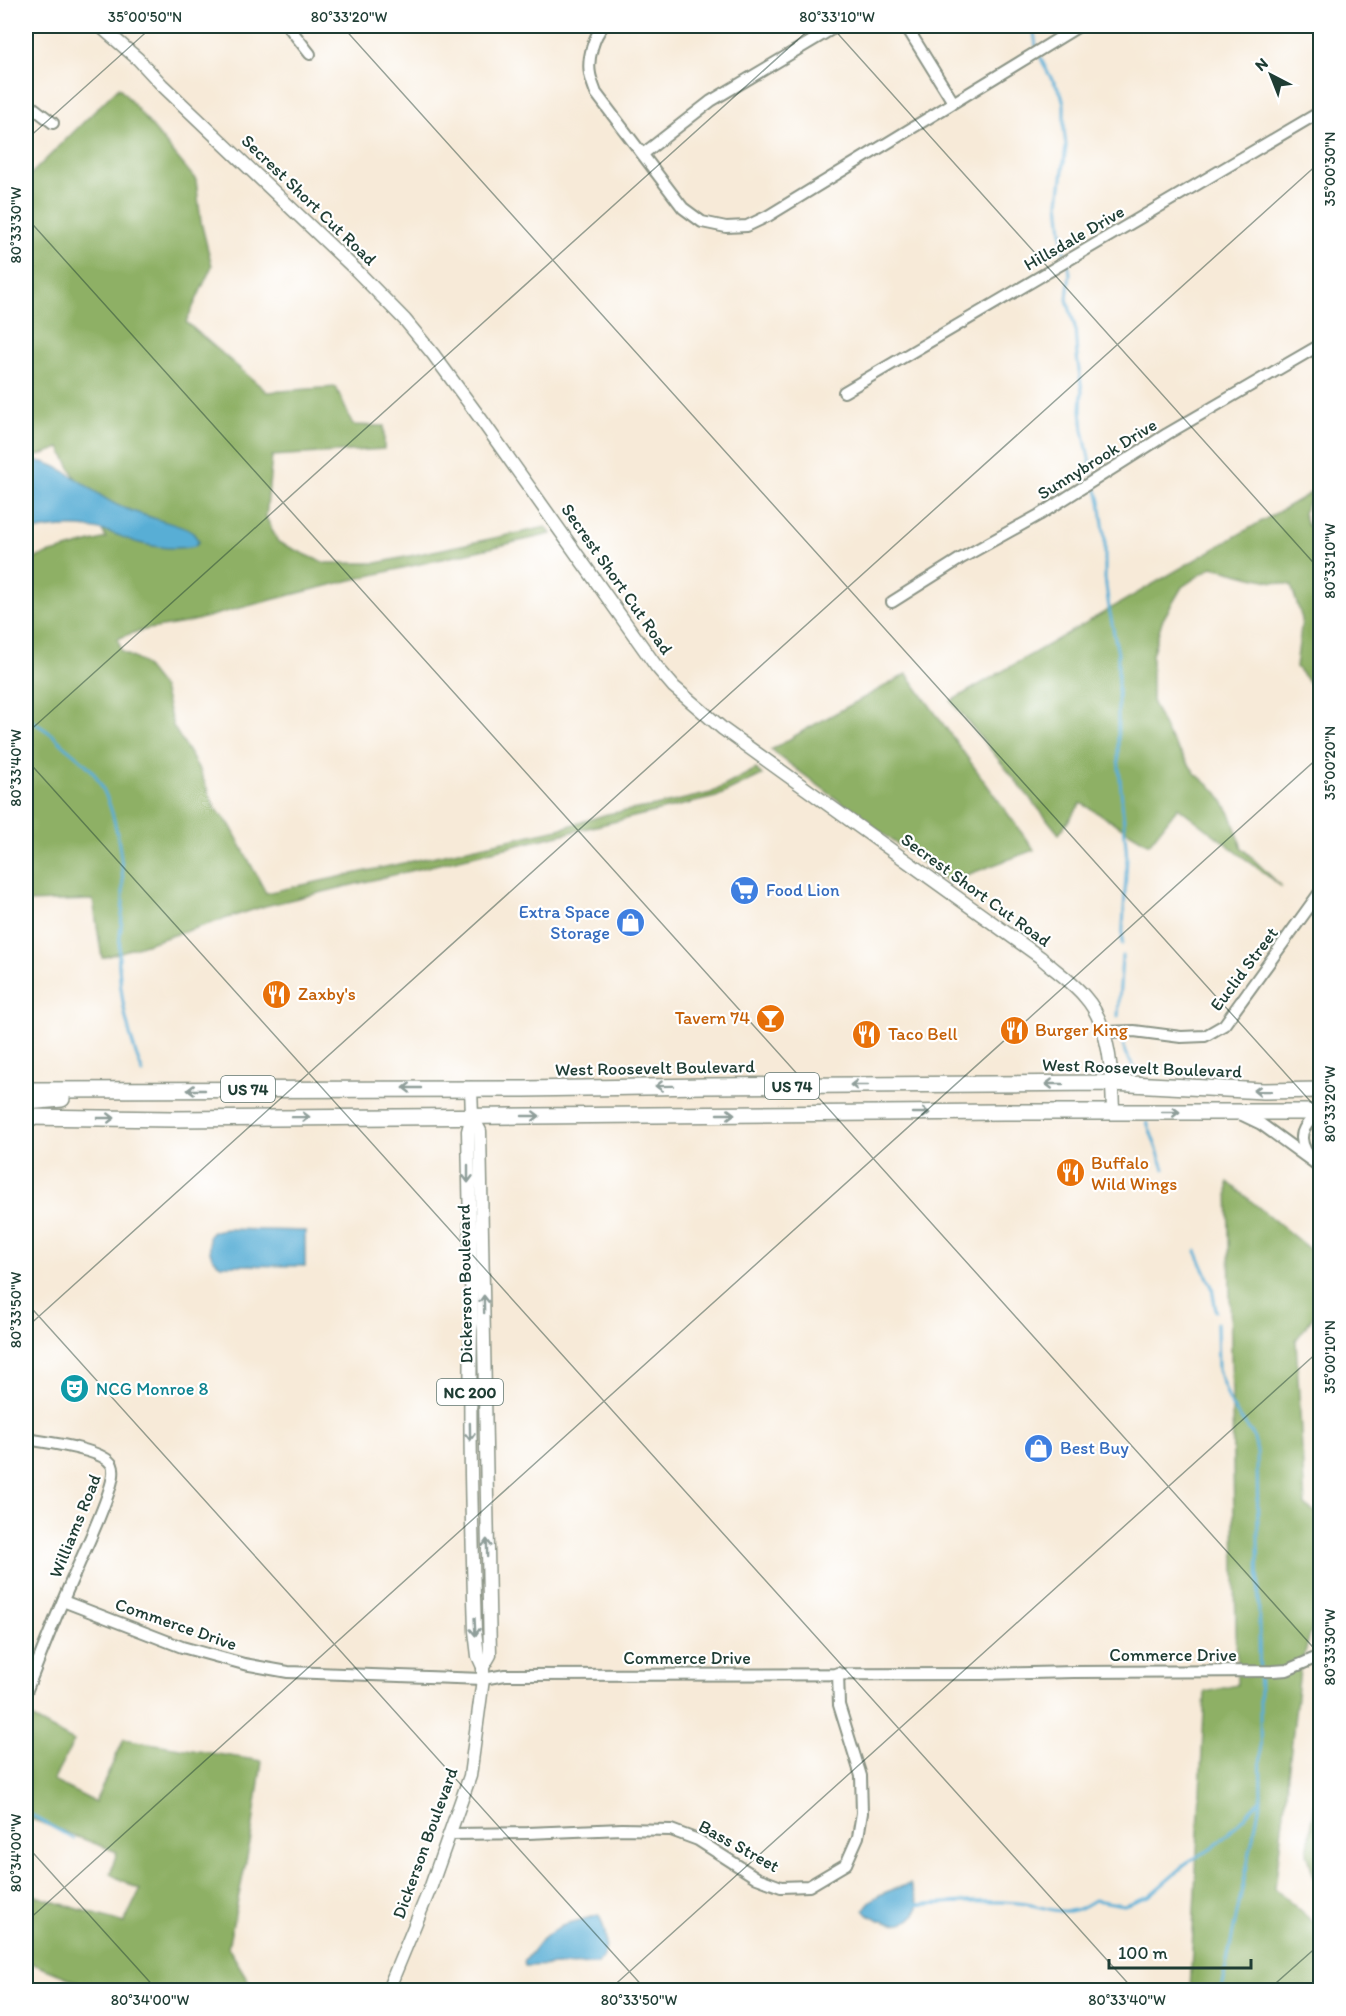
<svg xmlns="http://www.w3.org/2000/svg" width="1346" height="2016" font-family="Itim,sans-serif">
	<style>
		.forest { fill: #8eb065; stroke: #56764c; stroke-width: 1.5 }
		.water { fill: #59aed5; stroke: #3c7684; stroke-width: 1.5 }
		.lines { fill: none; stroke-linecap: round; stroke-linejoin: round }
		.stream { stroke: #59aed5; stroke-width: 3 }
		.minor-casing { stroke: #8b9486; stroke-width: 14 }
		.major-casing { stroke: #8b9486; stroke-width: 15 }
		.highway-casing { stroke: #8b9486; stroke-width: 18 }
		.minor { stroke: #fff; stroke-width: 10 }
		.major { stroke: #fff; stroke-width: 12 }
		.highway { stroke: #fff; stroke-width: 15 }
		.oneway { stroke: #8f9e9a }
		.ticks { fill: none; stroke: #1f3d34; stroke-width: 1.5; stroke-opacity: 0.45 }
		.labels { text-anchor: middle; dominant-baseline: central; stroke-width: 4.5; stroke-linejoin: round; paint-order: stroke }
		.shield { fill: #fff; stroke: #627771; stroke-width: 1.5 }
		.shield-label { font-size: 16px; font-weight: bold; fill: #1f3d34 }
		.street-label { font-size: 18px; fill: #1f3d34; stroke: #fff }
		.shop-label { font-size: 18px; fill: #366cbe; stroke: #fff; text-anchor: start }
		.food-label { font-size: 18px; fill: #c56008; stroke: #fff; text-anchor: start }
		.culture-label { font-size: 18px; fill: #0d838f; stroke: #fff; text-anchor: start }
		.neatline { fill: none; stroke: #1f3d34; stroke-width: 2 }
		.ticks-label { font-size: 15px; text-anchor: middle; fill: #1f3d34 }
	</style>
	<rect width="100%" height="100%" fill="#fff"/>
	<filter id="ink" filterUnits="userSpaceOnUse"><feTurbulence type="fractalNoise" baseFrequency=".0167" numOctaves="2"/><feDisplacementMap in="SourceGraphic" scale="12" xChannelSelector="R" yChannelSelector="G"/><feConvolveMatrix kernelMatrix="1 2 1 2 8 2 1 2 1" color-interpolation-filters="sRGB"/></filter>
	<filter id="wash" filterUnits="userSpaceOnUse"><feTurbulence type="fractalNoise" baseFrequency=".008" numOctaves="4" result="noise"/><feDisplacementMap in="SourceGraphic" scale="24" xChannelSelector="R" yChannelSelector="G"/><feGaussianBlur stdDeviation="1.35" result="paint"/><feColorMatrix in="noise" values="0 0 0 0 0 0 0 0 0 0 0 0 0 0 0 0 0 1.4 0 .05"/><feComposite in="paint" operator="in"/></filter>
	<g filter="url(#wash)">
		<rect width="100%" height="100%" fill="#f7ead8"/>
		<!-- forest -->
		<g class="forest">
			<path d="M119 87 196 180 201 222 212 266 186 322 267 392 336 387 353 425 384 426V449L272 456 266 517 278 542 324 563H377L546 527 551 534C433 561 314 587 197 620 171 628 142 626 118 639L121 651 143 663 163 688 173 726 200 771 215 808 230 825 266 893 559 829 607 814 655 806 711 793 756 769 762 775 716 797 265 906 102 958 93 900 26 902V564L40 556 106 538 60 448 26 460V179Z"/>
			<path d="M1314 491 1303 513 1307 525 1320 531V696L1296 667 1302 619 1291 585C1264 581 1239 573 1212 567L1182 587 1162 621 1152 655V701L1168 735 1195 773 1218 793 1231 815 1242 848 1282 887 1178 807 1149 844 1081 803 1059 834 951 701Z"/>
			<path d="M907 674 1034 850 948 882 771 750 803 731Z"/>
			<path d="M1228 1182 1320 1258V1308L1296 1340 1305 1505 1320 1516V1600L1300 1670 1275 1889 1320 1928V1990H1190L1205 1692 1237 1685Z"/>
			<path d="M26 1715 74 1741 53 1781 95 1802 124 1739 262 1761 251 1838 228 1947 254 1990H98L26 1961V1893L124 1923 140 1890 110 1874 117 1852 26 1817Z"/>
			<path d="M1320 1774V1888L1316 1884 1307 1853Z"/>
		</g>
		<!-- water -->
		<g class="water">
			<path d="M37 461C63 464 90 491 115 504 138 515 163 520 187 529L193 533 199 541 195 546C176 550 158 548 139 543 127 540 116 533 104 531 77 524 52 526 26 533V462Z"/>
			<path d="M227 1229 305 1231V1266L221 1265C209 1259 209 1248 209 1236L214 1231Z"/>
			<path d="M910 1884 919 1905C917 1909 916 1914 912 1918 899 1930 874 1920 864 1910 871 1894 895 1889 910 1884Z"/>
			<path d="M599 1915C606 1931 611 1950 598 1964L525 1966 524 1962 542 1939 562 1925Z"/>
		</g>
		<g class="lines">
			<!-- stream -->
			<g class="stream">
				<path d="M1033 26 1036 46"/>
				<path d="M1040 56 1048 73 1061 93 1064 104V130L1066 146 1059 202 1064 252"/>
				<path d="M1068 264 1070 273 1067 299 1075 327 1077 356 1082 391 1081 410 1083 430 1092 473"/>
				<path d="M1095 484 1100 501 1105 539V578L1109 608 1118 654V756L1127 858 1122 944"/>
				<path d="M26 715C32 723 43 727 51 734 57 738 62 745 68 749 78 758 90 765 97 778 117 810 124 864 123 902 122 924 118 944 119 966 121 1002 129 1039 143 1073"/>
				<path d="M1118 1016 1122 956"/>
				<path d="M1123 1040 1125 1053 1136 1070"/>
				<path d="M1147 1122 1164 1169"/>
				<path d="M1196 1251 1212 1287 1216 1311"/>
				<path d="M1217 1323 1218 1370 1231 1405 1253 1435 1257 1452 1261 1799 1221 1990"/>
				<path d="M26 1812 74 1839"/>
				<path d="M916 1905C951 1902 984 1900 1019 1903 1035 1904 1054 1913 1069 1911 1079 1910 1087 1905 1095 1900L1124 1905 1149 1896 1191 1860 1213 1848 1231 1831 1260 1800"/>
			</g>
		</g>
	</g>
	<g filter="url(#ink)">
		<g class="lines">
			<defs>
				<g id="minor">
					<path d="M288 26 310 54"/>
					<path d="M603 26C594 36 587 59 590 74 591 80 594 87 596 93L683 208 702 222 726 227 747 226 768 216 1079 26"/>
					<path d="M906 26 953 102"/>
					<path d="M108 32 114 26"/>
					<path d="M26 102 53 123"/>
					<path d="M643 154 711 101 837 26"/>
					<path d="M844 392 1320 112"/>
					<path d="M892 602 960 559 1039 515 1167 434 1320 345"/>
					<path d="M1104 1032 1134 1031 1181 1037 1205 1036 1224 1025 1320 892"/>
					<path d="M1238 1113 1261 1124 1320 1167"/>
					<path d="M1309 1156C1296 1137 1302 1127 1318 1113"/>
					<path d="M26 1439C44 1442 104 1449 112 1465 115 1472 112 1481 110 1488 101 1517 87 1545 75 1573 57 1612 42 1652 26 1692"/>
					<path d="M63 1601 182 1647 244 1664 288 1672 483 1679 505 1675 982 1674 1074 1672 1273 1671 1287 1670 1320 1656"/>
					<path d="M450 1834 528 1833 622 1829 671 1830 698 1840 757 1878 781 1887 809 1886 846 1864 858 1837 862 1813 861 1776 839 1705 838 1673"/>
				</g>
				<g id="major">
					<path d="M100 26 138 59 162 85 356 270 405 320 433 354 483 422 656 666 674 687 723 729 1040 957C1054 970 1073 982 1085 997 1111 1026 1112 1075 1113 1112"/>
					<path d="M472 1116 480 1131 490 1655 483 1667"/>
					<path d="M388 1990 431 1886 470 1776 483 1679V1667L478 1656 475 1631C472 1531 469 1430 471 1330L472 1323 468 1131 472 1116 471 1088"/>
				</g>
				<g id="highway">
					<path d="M26 1090 525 1089 705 1086 1112 1083 1264 1091 1320 1090"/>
					<path d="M26 1102 62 1099"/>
					<path d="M26 1117 172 1119 1003 1112H1320"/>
				</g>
			</defs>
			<!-- minor casing -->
			<use href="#minor" class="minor-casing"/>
			<!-- major casing -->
			<use href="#major" class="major-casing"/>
			<!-- highway casing -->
			<use href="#highway" class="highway-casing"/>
			<!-- minor -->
			<use href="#minor" class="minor"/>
			<!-- major -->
			<use href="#major" class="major"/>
			<!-- highway -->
			<use href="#highway" class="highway"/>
		</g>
		<!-- one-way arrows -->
		<defs><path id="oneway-shaft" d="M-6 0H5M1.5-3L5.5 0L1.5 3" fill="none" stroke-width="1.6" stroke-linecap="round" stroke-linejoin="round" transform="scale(1.5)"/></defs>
		<g class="oneway">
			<use href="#oneway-shaft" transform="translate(1054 1084) rotate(180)"/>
			<use href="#oneway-shaft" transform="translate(859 1085) rotate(180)"/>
			<use href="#oneway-shaft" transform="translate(664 1086) rotate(179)"/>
			<use href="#oneway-shaft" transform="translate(412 1088) rotate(180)"/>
			<use href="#oneway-shaft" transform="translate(196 1090) rotate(180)"/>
			<use href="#oneway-shaft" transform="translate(1262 1091) rotate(-179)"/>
			<use href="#oneway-shaft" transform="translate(1171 1112)"/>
			<use href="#oneway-shaft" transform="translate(921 1113)"/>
			<use href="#oneway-shaft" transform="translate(726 1114)"/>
			<use href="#oneway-shaft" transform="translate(531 1116)"/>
			<use href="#oneway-shaft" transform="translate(301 1117) rotate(-1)"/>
			<use href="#oneway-shaft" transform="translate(106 1118)"/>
			<use href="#oneway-shaft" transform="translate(468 1174) rotate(90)"/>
			<use href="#oneway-shaft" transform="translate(484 1304) rotate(-91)"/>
			<use href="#oneway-shaft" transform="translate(470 1432) rotate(89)"/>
			<use href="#oneway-shaft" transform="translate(487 1548) rotate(-91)"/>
			<use href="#oneway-shaft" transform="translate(475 1627) rotate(87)"/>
		</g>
	</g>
	<!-- ticks -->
	<path class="ticks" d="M342 26 1320 1112M831 26 1320 570M1319 26 1320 27M26 140 153 26M26 217 1320 1655M26 734 813 26M26 759 1134 1990M26 1302 646 1990M26 1328 1320 162M26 1845 157 1990M26 1922 1320 756M609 1990 1320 1350M1268 1990 1320 1944"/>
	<!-- icons -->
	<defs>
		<symbol id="supermarket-disc" viewBox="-11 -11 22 22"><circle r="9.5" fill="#3f7fe0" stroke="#fff"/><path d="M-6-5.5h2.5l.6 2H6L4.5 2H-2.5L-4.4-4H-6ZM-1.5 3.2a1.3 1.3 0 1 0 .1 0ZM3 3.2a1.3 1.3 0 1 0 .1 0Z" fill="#fff"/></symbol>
		<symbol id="shop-disc" viewBox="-11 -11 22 22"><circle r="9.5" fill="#3f7fe0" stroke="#fff"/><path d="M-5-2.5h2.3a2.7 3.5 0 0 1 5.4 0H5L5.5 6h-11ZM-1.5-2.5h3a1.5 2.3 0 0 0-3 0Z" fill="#fff"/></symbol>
		<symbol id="restaurant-disc" viewBox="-11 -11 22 22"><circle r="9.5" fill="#e8710a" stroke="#fff"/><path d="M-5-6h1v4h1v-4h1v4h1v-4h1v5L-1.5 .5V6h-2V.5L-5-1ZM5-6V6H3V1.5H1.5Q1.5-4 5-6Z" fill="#fff"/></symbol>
		<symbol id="bar-disc" viewBox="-11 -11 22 22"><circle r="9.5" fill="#e8710a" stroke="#fff"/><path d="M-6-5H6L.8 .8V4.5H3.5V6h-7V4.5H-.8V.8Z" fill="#fff"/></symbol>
		<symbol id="theatre-disc" viewBox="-11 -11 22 22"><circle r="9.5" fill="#0f9aa8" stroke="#fff"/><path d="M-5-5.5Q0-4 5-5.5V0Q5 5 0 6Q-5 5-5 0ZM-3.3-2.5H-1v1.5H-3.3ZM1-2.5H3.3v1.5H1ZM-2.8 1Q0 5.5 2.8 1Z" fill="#fff"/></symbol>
	</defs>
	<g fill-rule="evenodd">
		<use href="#supermarket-disc" x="728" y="874" width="33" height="33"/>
		<use href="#shop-disc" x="614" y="906" width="33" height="33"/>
		<use href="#restaurant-disc" x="260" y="978" width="33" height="33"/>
		<use href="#bar-disc" x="754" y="1002" width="33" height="33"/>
		<use href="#restaurant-disc" x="998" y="1014" width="33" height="33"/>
		<use href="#restaurant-disc" x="850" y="1018" width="33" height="33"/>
		<use href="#restaurant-disc" x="1054" y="1156" width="33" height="33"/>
		<use href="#theatre-disc" x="58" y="1372" width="33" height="33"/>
		<use href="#shop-disc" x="1022" y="1432" width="33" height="33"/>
	</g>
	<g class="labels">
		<!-- shield labels -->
		<g class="shield">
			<rect x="765" y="1073" width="54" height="26" rx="4.5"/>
			<rect x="221" y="1076" width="54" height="26" rx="4.5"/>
			<rect x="437" y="1379" width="66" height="26" rx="4.5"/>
		</g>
		<g class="shield-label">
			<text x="792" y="1086">US 74</text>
			<text x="248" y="1089">US 74</text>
			<text x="470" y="1392">NC 200</text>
		</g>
		<!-- street labels -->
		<g class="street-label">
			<text transform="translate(309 200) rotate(44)">Secrest Short Cut Road</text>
			<text transform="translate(1074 238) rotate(-30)">Hillsdale Drive</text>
			<text transform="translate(1097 459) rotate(-32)">Sunnybrook Drive</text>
			<text transform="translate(617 579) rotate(55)">Secrest Short Cut Road</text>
			<text transform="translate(976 890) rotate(36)">Secrest Short Cut Road</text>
			<text transform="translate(1244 969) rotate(-53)">Euclid Street</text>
			<text transform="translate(655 1068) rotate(-1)">West Roosevelt Boulevard</text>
			<text transform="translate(1142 1068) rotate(2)">West Roosevelt Boulevard</text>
			<text transform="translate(465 1284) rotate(-91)">Dickerson Boulevard</text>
			<text transform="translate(75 1526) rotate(-68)">Williams Road</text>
			<text transform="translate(176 1624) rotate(19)">Commerce Drive</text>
			<text x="1173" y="1655">Commerce Drive</text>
			<text x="687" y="1658">Commerce Drive</text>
			<text transform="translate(425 1843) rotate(-70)">Dickerson Boulevard</text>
			<text transform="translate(739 1846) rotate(29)">Bass Street</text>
		</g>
		<!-- shop labels -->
		<g class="shop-label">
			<text x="766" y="890">Food Lion</text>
			<text x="610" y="912" text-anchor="end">Extra Space<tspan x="610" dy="21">Storage</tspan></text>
			<text x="1060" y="1448">Best Buy</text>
		</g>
		<!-- food labels -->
		<g class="food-label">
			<text x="298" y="994">Zaxby's</text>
			<text x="750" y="1018" text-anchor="end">Tavern 74</text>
			<text x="1035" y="1030">Burger King</text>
			<text x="888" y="1034">Taco Bell</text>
			<text x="1091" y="1163">Buffalo<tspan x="1091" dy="21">Wild Wings</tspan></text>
		</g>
		<!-- culture labels -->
		<g class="culture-label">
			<text x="96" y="1389">NCG Monroe 8</text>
		</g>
	</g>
	<!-- margin -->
	<rect width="1346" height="2016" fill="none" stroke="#fff" stroke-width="66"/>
	<!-- north arrow -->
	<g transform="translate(1271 75) rotate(318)" stroke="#ffffff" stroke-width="4.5" paint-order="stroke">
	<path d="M0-4.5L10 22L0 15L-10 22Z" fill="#1f3d34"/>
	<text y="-9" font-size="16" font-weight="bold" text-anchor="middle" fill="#1f3d34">N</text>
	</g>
	<!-- scale -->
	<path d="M1109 1959v9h142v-9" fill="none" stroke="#1f3d34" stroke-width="3"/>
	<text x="1118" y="1959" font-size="18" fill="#1f3d34" stroke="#ffffff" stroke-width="4.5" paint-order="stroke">100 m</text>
	<rect x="33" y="33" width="1280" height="1950" class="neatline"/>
	<g class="ticks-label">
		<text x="145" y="22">35°00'50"N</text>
		<text x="349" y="22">80°33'20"W</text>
		<text x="837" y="22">80°33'10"W</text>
		<text transform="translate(1330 169) rotate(-90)" y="5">35°00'30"N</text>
		<text transform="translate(16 225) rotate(-90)" y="5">80°33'30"W</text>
		<text transform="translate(1330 561) rotate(-90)" y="5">80°33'10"W</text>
		<text transform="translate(1330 763) rotate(-90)" y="5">35°00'20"N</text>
		<text transform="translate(16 768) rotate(-90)" y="5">80°33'40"W</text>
		<text transform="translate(1330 1104) rotate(-90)" y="5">80°33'20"W</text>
		<text transform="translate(16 1310) rotate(-90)" y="5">80°33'50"W</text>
		<text transform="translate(1330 1357) rotate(-90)" y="5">35°00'10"N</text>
		<text transform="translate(1330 1647) rotate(-90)" y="5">80°33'30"W</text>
		<text transform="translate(16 1853) rotate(-90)" y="5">80°34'00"W</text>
		<text x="150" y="2005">80°34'00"W</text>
		<text x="639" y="2005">80°33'50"W</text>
		<text x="1127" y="2005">80°33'40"W</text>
	</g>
</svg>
